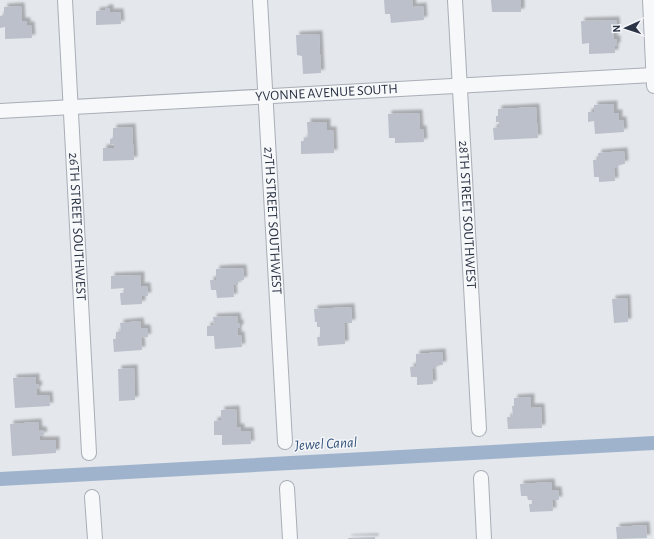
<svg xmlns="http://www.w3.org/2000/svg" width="654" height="539" font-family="'Alegreya Sans',sans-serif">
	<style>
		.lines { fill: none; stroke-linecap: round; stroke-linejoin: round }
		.canal { stroke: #9fb4cc; stroke-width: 14 }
		.building { fill: #bbc0ca; filter: url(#shadow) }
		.minor-casing { stroke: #a9aeb7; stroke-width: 16 }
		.minor { stroke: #f7f8fa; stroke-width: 14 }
		.labels { text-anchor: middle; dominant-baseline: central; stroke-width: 3; stroke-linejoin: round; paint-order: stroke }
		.street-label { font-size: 14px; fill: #2b3445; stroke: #f4f6f9 }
		.water-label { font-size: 15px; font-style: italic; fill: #34527a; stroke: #f4f6f9 }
	</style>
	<defs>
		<filter id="shadow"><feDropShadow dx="3.5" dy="-3.5" stdDeviation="1" flood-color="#0004"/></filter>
	</defs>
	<rect width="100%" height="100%" fill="#e4e7ec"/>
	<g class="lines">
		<!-- canal -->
		<path class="canal" d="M0 479 654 443"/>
	</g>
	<!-- building -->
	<g class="building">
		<path d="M384 0H412L413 7 423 6 424 20 391 23 390 14H385Z"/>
		<path d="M491 0H521V12H492Z"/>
		<path d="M21 6 22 21H27V25H31L32 38 5 39V27L0 28V16L4 15V7Z"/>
		<path d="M105 8H110V12H120L121 24 96 25V11L105 10Z"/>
		<path d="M616 20 617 32H614V39H617V46H615V53L589 54V43L582 44 581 21Z"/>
		<path d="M319 34 321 73 303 74 302 56 297 55 296 35Z"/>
		<path d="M614 104V113H619V120H623L624 132 595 134 594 121 588 122V112H594V105Z"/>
		<path d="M536 107 538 138 494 140 493 128 499 127V122H496V116H498V109Z"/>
		<path d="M419 113 420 129H423L424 142 395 143V138H389L388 114Z"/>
		<path d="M307 122H327V130H333L334 153 301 154V141H304V138H308Z"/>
		<path d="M132 127 134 160 103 161V148H114V144L110 145V139L113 138V128Z"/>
		<path d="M624 151 625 164 618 165V168H614L615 181 599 182V177H594L593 160H598V153Z"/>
		<path d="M231 268H243L244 280 238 281V285H233L234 297 217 298 216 290H211L210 280H216V269Z"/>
		<path d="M141 275V286H147L148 296H142V304L121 305 120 293H124V288L111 289V276Z"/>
		<path d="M627 298 628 322 614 323 612 299Z"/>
		<path d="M351 307 352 323H344L345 344 318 346 317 337H320V327H317V322H315L314 309Z"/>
		<path d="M237 316 238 323H240V328H238V335H241L242 347 215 349 214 336H207V326L214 325 213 317Z"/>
		<path d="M140 321 141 328H147L148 337 141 338 142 350 114 352 113 339H116V332L121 331 120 323Z"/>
		<path d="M442 352 443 365H436V369H432L433 384 417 385V377H411L410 367 416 366V354Z"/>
		<path d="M134 368 135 400 119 401 118 369Z"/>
		<path d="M36 377V384H38L39 389H36L37 395H49L50 406 15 408 13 378Z"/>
		<path d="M531 397V407H541L542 428 508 429 507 417H513L512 406H514V398Z"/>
		<path d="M236 409 237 427H241V431H250L251 444 222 445V435H214V421L221 420V410Z"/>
		<path d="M38 422 39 430H43L44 435 39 436 40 437 39 440H56V453L12 456 10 424Z"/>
		<path d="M551 482 552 490H558L559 500H552L553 511 530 512 529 504H532V500H528L527 496H521L520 484Z"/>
		<path d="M646 525 647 538 617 539 616 527Z"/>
		<path d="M375 537V539H348V538Z"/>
	</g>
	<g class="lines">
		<defs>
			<g id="minor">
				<path id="s1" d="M65 0 89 453"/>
				<path id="s2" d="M260 0 285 442"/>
				<path id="s3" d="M455 0 479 429"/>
				<path d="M650 0 654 86"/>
				<path id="s4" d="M0 111 653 75"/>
				<path d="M481 478 484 539"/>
				<path d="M287 488 290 539"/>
				<path d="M92 497 95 539"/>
			</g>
		</defs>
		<!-- minor casing -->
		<use href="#minor" class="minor-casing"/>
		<!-- minor -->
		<use href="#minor" class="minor"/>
	</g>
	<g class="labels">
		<!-- street labels -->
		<g class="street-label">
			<text stroke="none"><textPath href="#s4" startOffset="327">YVONNE AVENUE SOUTH</textPath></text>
			<text stroke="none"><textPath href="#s3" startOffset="215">28TH STREET SOUTHWEST</textPath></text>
			<text stroke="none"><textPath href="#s2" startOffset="221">27TH STREET SOUTHWEST</textPath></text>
			<text stroke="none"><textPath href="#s1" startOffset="227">26TH STREET SOUTHWEST</textPath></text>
		</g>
		<!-- water labels -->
		<g class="water-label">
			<text transform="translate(326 444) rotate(-3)">Jewel Canal</text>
		</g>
	</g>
	<!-- north arrow -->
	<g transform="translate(626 28) rotate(267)" stroke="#f4f6f9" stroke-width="3" paint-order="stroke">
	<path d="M0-3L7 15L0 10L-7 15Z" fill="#2b3445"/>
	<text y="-6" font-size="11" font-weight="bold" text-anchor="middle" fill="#2b3445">N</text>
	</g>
</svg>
